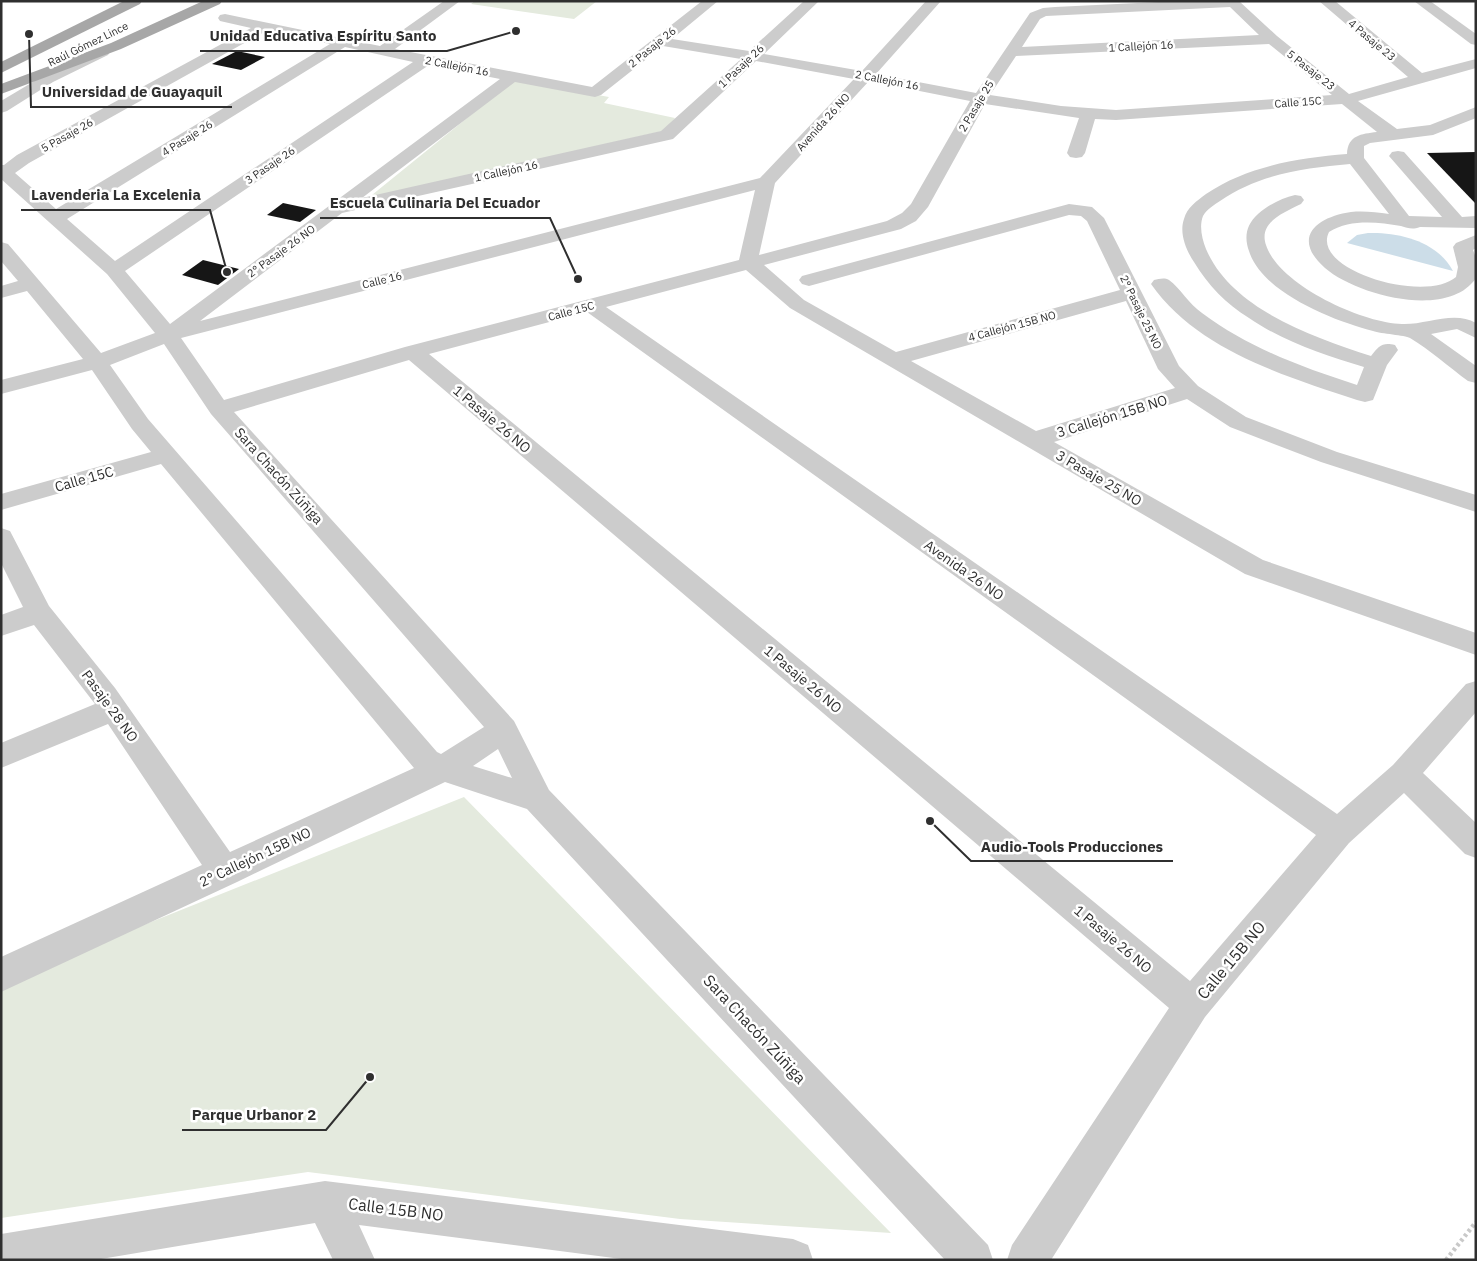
<svg xmlns="http://www.w3.org/2000/svg" width="1477" height="1261" font-family="'IBM Plex Sans',sans-serif">
	<style>
		.green { fill: #e4eade }
		.water { fill: #ccdde8 }
		.building { fill: #161616 }
		.lines { fill: none; stroke-linecap: round; stroke-linejoin: round }
		.path { stroke: #c9c9c9; stroke-width: 4.5; stroke-dasharray: 3 3; stroke-linecap: butt }
		.minor { fill: #ccc; fill-rule: evenodd }
		.major { fill: #a7a7a7; fill-rule: evenodd }
		.labels { text-anchor: middle; dominant-baseline: central; stroke-width: 5; stroke-linejoin: round; paint-order: stroke }
		.far-street-label { font-size: 11px; fill: #2f2f2f; stroke: #fff }
		.street-label { font-size: 14px; fill: #2f2f2f; stroke: #fff }
		.near-street-label { font-size: 16px; fill: #2f2f2f; stroke: #fff }
		.leader { fill: none; stroke: #2f2f2f; stroke-width: 2 }
		.callout-dot { fill: #2f2f2f; stroke: #fff; stroke-width: 2 }
		.callout-label { font-size: 15px; text-anchor: middle; font-weight: bold; fill: #2f2f2f; stroke: #fff; stroke-width: 5; stroke-linejoin: round; paint-order: stroke }
	</style>
	<rect width="100%" height="100%" fill="#fff"/>
	<!-- green -->
	<g class="green">
		<path d="M475 1H597L574 19 471 4Z"/>
		<path d="M514 80 609 97 604 103 675 118 667 130 367 199Z"/>
		<path d="M464 797 891 1233 680 1219 308 1172 1 1218V982Z"/>
	</g>
	<!-- water -->
	<path class="water" d="M1368 233C1399 232 1437 241 1453 271L1347 243 1357 235Z"/>
	<!-- building -->
	<g class="building">
		<path d="M237 51 265 57 241 70 212 64Z"/>
		<path d="M1476 152V204L1427 153Z"/>
		<path d="M283 203 316 210 300 222 267 215Z"/>
		<path d="M203 260 239 269 218 285 182 275Z"/>
	</g>
	<g class="lines">
		<!-- path -->
		<path class="path" d="M1446 1260 1476 1222"/>
		<!-- minor -->
		<g class="minor">
			<path d="M444 1H460L395 49 592 87 702 1H718L672 39 749 51 804 1H819L764 54 862 71 926 1H941L876 74 976 93 1030 13 1043 8 1055 7 1179 1H1239L1277 36 1349 94 1408 77 1319 1H1335L1422 73 1476 59V68L1358 101 1397 129 1430 125 1476 107V118L1433 135 1370 143 1364 146V158L1409 216 1442 217 1389 156 1392 152 1398 151 1404 152 1462 217 1476 216V228L1420 227C1412 230 1408 228 1401 226 1377 222 1350 219 1329 232 1310 270 1425 304 1456 277L1458 267 1453 247 1456 243 1476 235V248L1473 250 1476 258V278C1448 320 1356 295 1325 268 1291 238 1316 217 1351 212 1363 211 1376 212 1389 214L1350 164C1305 168 1259 174 1220 201 1214 205 1207 209 1203 216 1199 226 1202 239 1206 249 1232 310 1314 337 1371 356 1379 346 1382 342 1395 345L1398 350 1387 365 1373 400 1365 402 1357 400C1285 376 1197 350 1151 284L1154 280C1159 279 1164 277 1169 280 1180 288 1189 304 1202 313 1249 348 1302 367 1357 385L1364 367C1324 355 1284 342 1249 318 1226 304 1208 285 1194 262 1186 250 1179 233 1184 219 1187 207 1197 201 1206 194 1247 166 1298 158 1347 154 1348 135 1361 134 1377 132L1342 104 1116 120 1095 119 1085 153 1082 157 1076 158 1070 157 1067 153 1079 118 985 104 928 207 916 221 901 229 764 265 804 300 896 352 1120 290 1087 221 1081 216 1069 215 809 286 802 284 799 280 802 276 1069 204 1092 207 1104 218 1179 366 1198 386 1246 417 1337 452 1476 495V512L1321 462 1230 427 1187 399 1054 442 1263 560 1476 633V655L1245 574 790 308 746 270 606 307 1337 814 1393 765 1466 684 1476 681V712L1423 773 1476 823V858L1465 854 1404 793 1349 843 1205 1017 1051 1260H1007L1012 1245 1169 1008 409 360 234 412 514 721 549 790 988 1245 993 1260H945L527 809 445 782 237 882 1 992V957L202 865 108 724 1 768V743L95 704 34 625 1 636V615L23 607 1 563V528L10 531 49 606 115 688 230 852 414 768 161 464 1 510V494L151 452 132 429 92 370 1 394V380L83 359 27 291 1 298V286L18 281 1 261V242L8 244 101 353 155 333 107 274 1 179V165H4L17 155 251 28 220 21 218 18 220 15 225 14 380 46ZM1230 7 1259 35 1022 47 1040 19 1046 16ZM266 31 330 44 56 209 15 173 29 163ZM1269 44 1332 95 1116 110 1061 106 990 95 1016 56ZM663 46 741 59 661 131 362 198 515 82 595 97 601 95ZM345 47 413 62 115 261 67 219ZM756 61 854 79 760 178 200 321 342 213 673 139ZM429 65 500 79 170 324 125 271ZM869 81 970 101 911 204 902 213 887 221 759 255 775 183ZM755 190 739 260 405 347 224 400 181 338ZM1126 301 1158 369 1175 388 1036 431 911 361ZM587 312 1316 835 1190 981 429 354ZM164 344 211 414 484 727 441 754 437 752 148 419 110 365ZM498 749 512 778 473 766Z"/>
			<path d="M1414 1H1430L1476 34V45L1471 44Z"/>
			<path d="M103 48 108 49 110 52 108 55 53 82 7 111 1 113V101L43 76Z"/>
			<path d="M1295 195 1301 196 1304 200 1301 204C1285 212 1258 222 1266 245 1279 285 1362 323 1402 324 1426 325 1454 310 1476 323V338L1457 329 1431 334 1476 366V383L1468 381C1449 367 1430 350 1410 338 1405 335 1381 334 1373 331 1334 321 1262 293 1249 251 1244 237 1246 225 1258 214 1268 205 1282 198 1295 195Z"/>
			<path d="M325 1181 793 1239 808 1245 813 1260H629L359 1225 375 1260H333L315 1223 95 1260H1V1234Z"/>
		</g>
		<!-- major -->
		<g class="major">
			<path d="M124 1H142L140 4 1 73V62Z"/>
			<path d="M203 1H222L220 4 121 49 1 94V84L111 43Z"/>
		</g>
	</g>
	<g class="labels">
		<!-- far-street labels -->
		<g class="far-street-label">
			<text transform="translate(1372 40) rotate(40)">4 Pasaje 23</text>
			<text transform="translate(88 44) rotate(-26)">Raúl Gómez Lince</text>
			<text transform="translate(1141 46) rotate(-3)">1 Callejón 16</text>
			<text transform="translate(652 47) rotate(-39)">2 Pasaje 26</text>
			<text transform="translate(457 66) rotate(11)">2 Callejón 16</text>
			<text transform="translate(741 66) rotate(-43)">1 Pasaje 26</text>
			<text transform="translate(1311 70) rotate(38)">5 Pasaje 23</text>
			<text transform="translate(887 80) rotate(11)">2 Callejón 16</text>
			<text transform="translate(1298 102) rotate(-4)">Calle 15C</text>
			<text transform="translate(976 106) rotate(-59)">2 Pasaje 25</text>
			<text transform="translate(823 122) rotate(-48)">Avenida 26 NO</text>
			<text transform="translate(67 135) rotate(-29)">5 Pasaje 26</text>
			<text transform="translate(187 138) rotate(-32)">4 Pasaje 26</text>
			<text transform="translate(270 165) rotate(-34)">3 Pasaje 26</text>
			<text transform="translate(506 171) rotate(-12)">1 Callejón 16</text>
			<text transform="translate(281 251) rotate(-36)">2° Pasaje 26 NO</text>
			<text transform="translate(382 280) rotate(-14)">Calle 16</text>
			<text transform="translate(571 311) rotate(-15)">Calle 15C</text>
			<text transform="translate(1141 312) rotate(64)">2° Pasaje 25 NO</text>
			<text transform="translate(1012 326) rotate(-15)">4 Callejón 15B NO</text>
		</g>
		<!-- street labels -->
		<g class="street-label">
			<text transform="translate(1112 416) rotate(-17)">3 Callejón 15B NO</text>
			<text transform="translate(492 419) rotate(40)">1 Pasaje 26 NO</text>
			<text transform="translate(279 476) rotate(48)">Sara Chacón Zúñiga</text>
			<text transform="translate(1099 478) rotate(30)">3 Pasaje 25 NO</text>
			<text transform="translate(84 479) rotate(-16)">Calle 15C</text>
			<text transform="translate(964 570) rotate(35)">Avenida 26 NO</text>
			<text transform="translate(803 679) rotate(40)">1 Pasaje 26 NO</text>
			<text transform="translate(110 706) rotate(54)">Pasaje 28 NO</text>
			<text transform="translate(255 857) rotate(-25)">2° Callejón 15B NO</text>
			<text transform="translate(1113 939) rotate(40)">1 Pasaje 26 NO</text>
		</g>
		<!-- near-street labels -->
		<g class="near-street-label">
			<text transform="translate(1231 960) rotate(-50)">Calle 15B NO</text>
			<text transform="translate(755 1029) rotate(47)">Sara Chacón Zúñiga</text>
			<text transform="translate(396 1209) rotate(7)">Calle 15B NO</text>
		</g>
	</g>
	<!-- callouts -->
	<path class="leader" d="M516 31L447 51H200M29 34L31 107H232M227 272L210 210H21M578 279L550 218H320M930 821L971 861H1173M370 1077L326 1130H182"/>
	<g class="callout-dot">
		<circle cx="516" cy="31" r="5"/>
		<circle cx="29" cy="34" r="5"/>
		<circle cx="227" cy="272" r="5"/>
		<circle cx="578" cy="279" r="5"/>
		<circle cx="930" cy="821" r="5"/>
		<circle cx="370" cy="1077" r="5"/>
	</g>
	<g class="callout-label">
		<text x="323" y="41">Unidad Educativa Espíritu Santo</text>
		<text x="132" y="97">Universidad de Guayaquil</text>
		<text x="116" y="200">Lavenderia La Excelenia</text>
		<text x="435" y="208">Escuela Culinaria Del Ecuador</text>
		<text x="1072" y="852">Audio-Tools Producciones</text>
		<text x="254" y="1120">Parque Urbanor 2</text>
	</g>
	<!-- border -->
	<rect width="1477" height="1261" fill="none" stroke="#2f2f2f" stroke-width="5"/>
</svg>
